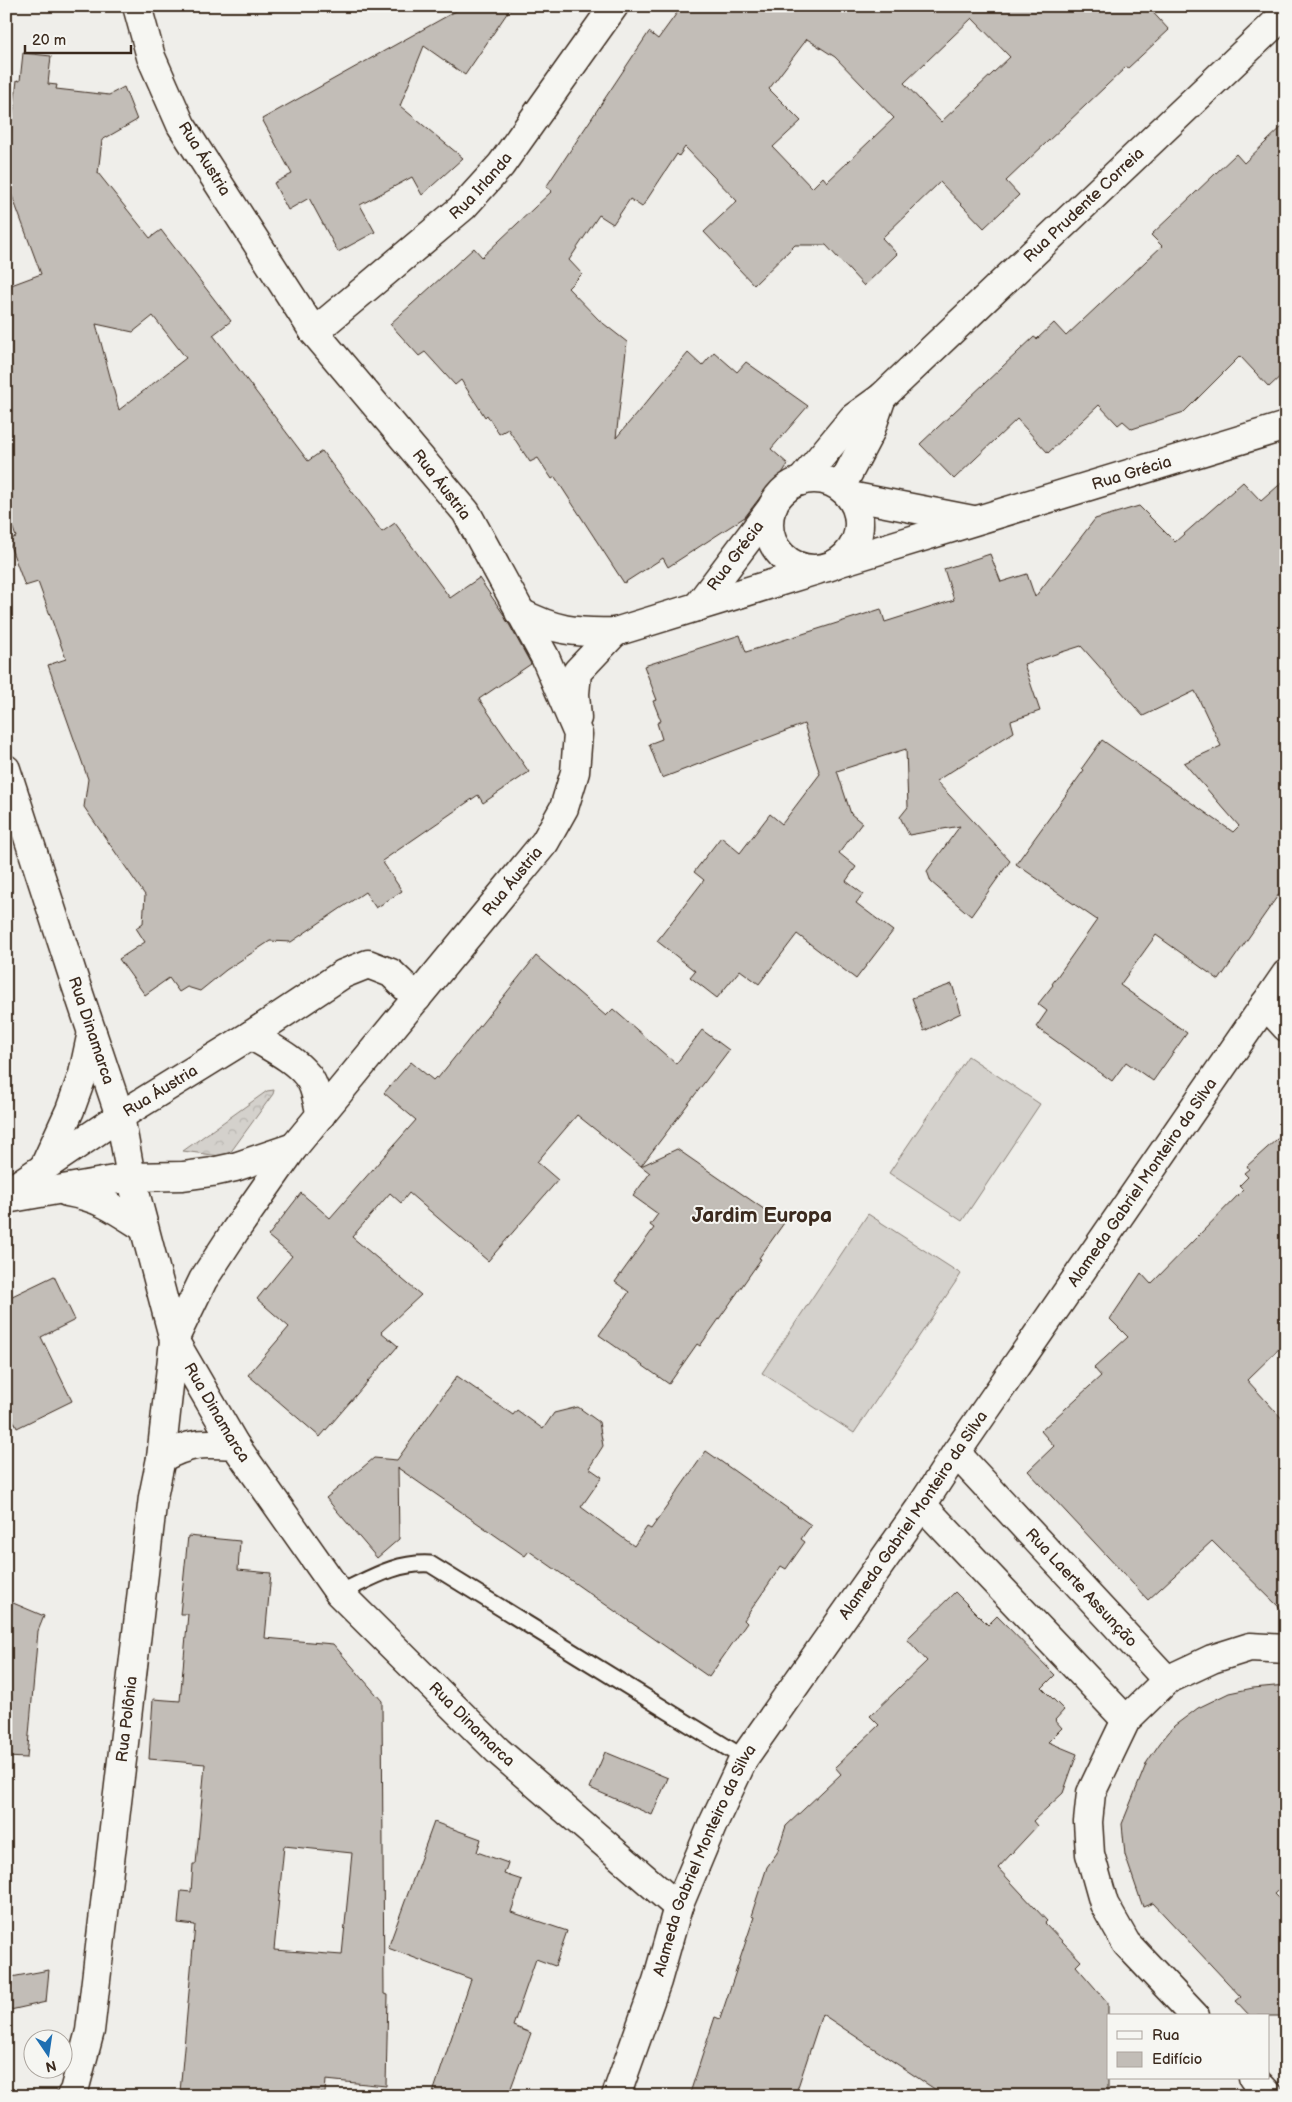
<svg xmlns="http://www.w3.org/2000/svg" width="1292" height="2102" font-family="'Balsamiq Sans',sans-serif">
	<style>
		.park { fill: url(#park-crowns); stroke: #887e75 }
		.garden { fill: #d4d1cc; stroke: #887e75 }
		.building { fill: #c2bdb7; stroke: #3b2a1e; fill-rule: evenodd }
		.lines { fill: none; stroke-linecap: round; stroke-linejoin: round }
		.lane-casing { stroke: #3b2a1e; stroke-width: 19 }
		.street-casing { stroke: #3b2a1e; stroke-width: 31 }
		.secondary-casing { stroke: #3b2a1e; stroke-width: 31 }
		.lane { stroke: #f6f6f2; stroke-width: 15 }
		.street { stroke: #f6f6f2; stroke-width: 28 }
		.secondary { stroke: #f6f6f2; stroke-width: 28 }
		.labels { text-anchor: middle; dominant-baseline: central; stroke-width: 4; stroke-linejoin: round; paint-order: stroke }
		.street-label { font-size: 16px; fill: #3b2a1e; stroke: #f6f6f2 }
		.district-label { font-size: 21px; font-weight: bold; fill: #3b2a1e; stroke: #f6f6f2 }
	</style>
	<defs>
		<pattern id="park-crowns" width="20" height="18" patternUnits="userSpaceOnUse" patternTransform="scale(1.25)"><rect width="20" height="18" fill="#d4d1cc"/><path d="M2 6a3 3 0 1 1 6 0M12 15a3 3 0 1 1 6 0" fill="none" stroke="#b7b4af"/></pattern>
	</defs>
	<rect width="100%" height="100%" fill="#efeeea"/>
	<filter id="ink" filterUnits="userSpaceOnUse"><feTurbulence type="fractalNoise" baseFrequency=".02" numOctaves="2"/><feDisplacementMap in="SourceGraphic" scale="10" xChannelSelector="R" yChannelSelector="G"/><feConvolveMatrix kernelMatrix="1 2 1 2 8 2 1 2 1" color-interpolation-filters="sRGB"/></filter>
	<g filter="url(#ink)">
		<!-- park -->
		<path class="park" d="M274 1090 273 1094 227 1157 183 1151 267 1091Z"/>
		<!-- garden -->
		<g class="garden">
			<path d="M968 1056 1040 1104 962 1221 889 1173Z"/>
			<path d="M868 1214 961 1274 854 1433 762 1373Z"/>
		</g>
		<!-- building -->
		<g class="building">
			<path d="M465 6H512L465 75 424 46 400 106 463 158 422 195 412 177 360 205 375 232 338 252 309 198 288 210 274 183 292 174 262 119Z"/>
			<path d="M682 6H1147L1169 30 1128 68 1126 67 1006 181 1019 195 984 228 940 182 882 238 897 254 864 286 826 245H795L754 285 704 232 737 201 685 147 679 156 677 154 642 207 630 199 613 224 599 215 569 260 582 274 568 288 599 320 627 342 616 438 688 353 702 366 714 352 737 372 746 362 808 406 771 449 788 464 771 491 761 496 745 517 668 567 663 558 624 583 555 477 552 479 538 458 530 462 508 429 499 434 487 415 485 417 461 380 455 385 425 352 419 356 390 324 474 248 482 257 552 191 546 187 649 32 658 39ZM972 18 1010 57 941 122 904 83ZM807 39 835 57 894 118 827 182 823 177 812 188 773 147 801 121 769 89Z"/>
			<path d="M23 53 51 56 48 84 57 85 56 89 109 95 124 87 137 120 102 140 98 173 150 238 161 230 231 321 213 335 308 461 322 451 382 532 395 523 450 598 479 578 504 615 531 664 479 699 529 772 483 803 478 795 382 861 402 891 376 908 365 892 291 942 270 941 226 970 200 991 187 987 179 992 169 978 145 995 119 959 145 942 136 928 143 923 145 895 84 807 88 779 48 665 66 659 38 582 25 586 8 540 16 537 6 509V287L41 274 11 193 6 194V176L17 80 20 81ZM153 316 186 358 119 410 96 324 133 332Z"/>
			<path d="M1286 123V371L1269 387 1240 356 1184 412 1132 429 1123 421 1118 425 1099 405 1048 453 1017 419 954 479 920 444 1034 337 1037 339 1054 323 1066 336 1162 246 1151 235 1236 154 1244 163Z"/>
			<path d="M1286 479V884L1219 980 1156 935 1120 985 1187 1033 1153 1081 1126 1062 1112 1081 1036 1027 1047 1011 1038 1004 1053 985 1052 984 1097 920 1016 864 1084 770 1082 768 1102 740 1233 832 1239 826 1184 763 1221 746 1195 691 1143 716 1081 646 1024 664 1040 711 1011 721 1014 732 936 781 1010 861 971 916 931 882 927 871 960 826 909 835 900 817 908 807 906 749 837 771 851 814 862 823 839 853 856 867 846 881 863 894 856 903 893 931 856 979 797 934 759 984 740 970 717 998 690 977 695 971 657 941 704 880 694 872 721 837 740 853 770 814 782 824 820 774 804 724 662 778 649 744 662 739 657 723 661 721 653 701 657 700 644 666 740 635 746 652 881 609 885 622 954 600 944 569 990 554 1001 582 1027 574 1035 597 1095 519 1139 506 1175 542 1243 482 1261 501Z"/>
			<path d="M536 956 606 1016 613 1009 676 1064 702 1030 729 1050 641 1166 577 1115 537 1162 558 1180 488 1261 409 1193 401 1203 390 1193 352 1237 421 1295 381 1332 398 1346 320 1437 248 1375 289 1327 257 1299 292 1256 268 1236 301 1193 330 1218 416 1120 384 1093 411 1062 433 1080 436 1077 438 1078Z"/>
			<path d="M952 984 961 1013 924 1031 912 998Z"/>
			<path d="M1286 1131V1342L1247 1380 1286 1423V1614L1212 1541 1148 1600 1028 1471 1054 1446 1041 1431 1101 1376 1094 1368 1128 1337 1110 1319 1141 1273 1151 1284 1243 1190 1239 1186 1248 1177 1244 1173 1249 1169 1247 1166Z"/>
			<path d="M677 1149 784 1223 759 1258 761 1259 700 1346 697 1344 669 1384 599 1335 629 1292 615 1282 654 1228 650 1225 658 1214 633 1196 650 1173 641 1166Z"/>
			<path d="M54 1276 75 1320 41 1337 72 1401 17 1428 6 1405V1299Z"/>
			<path d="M457 1376 513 1415 517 1410 543 1429 554 1413 578 1407 599 1422 603 1446 589 1468 602 1477 581 1507 634 1546 647 1527 651 1529 706 1451 811 1525 801 1539 805 1542 786 1569 781 1566 744 1620 747 1623 709 1677 529 1551 525 1556 398 1468 399 1539 377 1558 326 1498 374 1458 397 1460Z"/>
			<path d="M188 1536 240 1541 238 1570 271 1573 265 1638 333 1644 382 1701 384 1994 388 1995 386 2086 326 2080 325 2093 316 2092V2096H226L180 2092 195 1925 178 1923 181 1891 191 1892 193 1864H196L205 1764 149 1759 153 1699 180 1701 188 1614H180ZM284 1846 352 1853 342 1955 274 1950Z"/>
			<path d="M955 1592 988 1625 997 1616 1055 1675 1042 1688 1064 1710 1055 1720 1062 1728 1048 1742 1077 1754 1063 1793 1033 1821 1037 1826 998 1868 1047 1921 1045 1923 1081 1961 1076 1966 1108 2003V2096H945L822 2014 795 2096H689L715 2017 720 2019 754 1917 751 1916 767 1867 777 1853 786 1826 841 1774 835 1767 879 1725 870 1716 927 1661 907 1639Z"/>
			<path d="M6 1600 44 1616 38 1631 27 1758 6 1757Z"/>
			<path d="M1286 1685V1835L1282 1838 1286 1842V1883L1274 1894 1286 1906V2016H1250L1236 2001 1241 1997 1153 1903 1143 1907 1125 1855 1122 1824 1147 1762 1160 1743 1174 1726 1198 1708 1229 1693 1253 1688Z"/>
			<path d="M605 1752 668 1778 652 1815 590 1788Z"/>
			<path d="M434 1822 481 1839 477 1852 508 1863 504 1874 522 1880 511 1912 567 1931 555 1966 536 1959 513 2026 531 2033 508 2096H432L471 1979 388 1948Z"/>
			<path d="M49 1970 46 2002 6 2011V1978Z"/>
		</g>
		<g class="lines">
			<defs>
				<path id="lane" d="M339 1593C370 1579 395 1562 430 1564L744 1758"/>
				<g id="street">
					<path id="s1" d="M314 332 463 207 501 165 614 6"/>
					<circle cx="814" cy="524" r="45"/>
					<path id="s2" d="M801 481 853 418 882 397 1286 13"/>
					<path d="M841 487 870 432 882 397"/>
					<path d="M850 496 973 520"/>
					<path id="s3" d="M837 563 1286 426"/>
					<path id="s4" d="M697 607 773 506"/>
					<path d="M519 612C556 631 574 633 615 632L817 570"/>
					<path d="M577 718 575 694 577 672 615 632"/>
					<path id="s5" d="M6 769 74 979 120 1116 131 1177 174 1340 235 1445 339 1593 498 1751 678 1907"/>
					<path d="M1265 1004 1286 1027"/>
					<path d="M251 1035C269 1047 292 1057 306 1074 316 1084 317 1102 321 1115"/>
					<path d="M44 1167 70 1110 83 1074 92 1032"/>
					<path d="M67 1192C101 1198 115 1209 143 1227"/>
					<path id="s6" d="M6 1193 120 1116 251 1035 343 974 368 964 391 973 417 998"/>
					<path d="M6 1199 131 1177 183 1176 212 1172 235 1167 294 1147"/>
					<path id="s7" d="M956 1453 1167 1680"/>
					<path d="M161 1458C192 1442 201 1443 235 1445"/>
					<path d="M922 1505 1126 1720"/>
					<path d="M1195 2016 1126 1943 1104 1904 1090 1854 1088 1822 1091 1793 1126 1720 1167 1680 1212 1659 1250 1647 1286 1649"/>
					<path d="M1253 2078 1270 2096"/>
					<path id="s8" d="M71 2096 74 2091 90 2031 153 1497 161 1458 174 1340 203 1280 235 1231 294 1147 545 842 564 808 575 772 578 734 545 657 466 512 314 332 181 125 151 57 137 6"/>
				</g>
				<g id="secondary">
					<path id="s9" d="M616 2096 657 1981 678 1907 712 1826 744 1758 922 1505 956 1453 1286 974"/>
				</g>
			</defs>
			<!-- lane casing -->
			<use href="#lane" class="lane-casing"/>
			<!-- street casing -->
			<use href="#street" class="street-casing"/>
			<!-- secondary casing -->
			<use href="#secondary" class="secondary-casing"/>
			<!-- lane -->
			<use href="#lane" class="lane"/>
			<!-- street -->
			<use href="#street" class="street"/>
			<!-- secondary -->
			<use href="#secondary" class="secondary"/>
		</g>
	</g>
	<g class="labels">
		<!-- street labels -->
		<g class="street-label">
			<text transform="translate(204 159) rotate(58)">Rua Áustria</text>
			<text stroke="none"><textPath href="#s1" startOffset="222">Rua Irlanda</textPath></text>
			<text stroke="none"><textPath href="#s2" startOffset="396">Rua Prudente Correia</textPath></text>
			<text stroke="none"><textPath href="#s3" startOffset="308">Rua Grécia</textPath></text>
			<text transform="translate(441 485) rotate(52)">Rua Áustria</text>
			<text stroke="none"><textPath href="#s4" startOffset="64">Rua Grécia</textPath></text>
			<text stroke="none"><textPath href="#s8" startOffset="1336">Rua Áustria</textPath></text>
			<text stroke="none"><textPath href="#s5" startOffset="275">Rua Dinamarca</textPath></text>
			<text stroke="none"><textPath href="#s6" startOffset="185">Rua Áustria</textPath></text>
			<text stroke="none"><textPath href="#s9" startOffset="1062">Alameda Gabriel Monteiro da Silva</textPath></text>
			<text stroke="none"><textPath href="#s5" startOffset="680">Rua Dinamarca</textPath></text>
			<text stroke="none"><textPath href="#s9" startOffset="658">Alameda Gabriel Monteiro da Silva</textPath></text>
			<text stroke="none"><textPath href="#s7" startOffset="184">Rua Laerte Assunção</textPath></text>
			<text stroke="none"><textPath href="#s8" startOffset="382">Rua Polônia</textPath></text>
			<text stroke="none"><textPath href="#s5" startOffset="1085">Rua Dinamarca</textPath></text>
			<text stroke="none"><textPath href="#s9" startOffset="252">Alameda Gabriel Monteiro da Silva</textPath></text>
		</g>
		<!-- district labels -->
		<g class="district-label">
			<text x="762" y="1215">Jardim Europa</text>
		</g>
	</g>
	<!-- margin -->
	<rect width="1292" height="2102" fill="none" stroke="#f6f6f2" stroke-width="25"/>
	<rect x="12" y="12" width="1267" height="2077" fill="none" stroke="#3b2a1e" stroke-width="2" filter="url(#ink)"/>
	<!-- legend -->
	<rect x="1107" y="2014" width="162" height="65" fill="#f6f6f2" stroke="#aba49d"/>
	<rect x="1117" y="2031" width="25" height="8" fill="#f6f6f2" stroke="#aba49d"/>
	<text x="1152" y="2040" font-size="15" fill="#3b2a1e">Rua</text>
	<rect x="1117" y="2052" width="25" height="15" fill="#c2bdb7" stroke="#aba49d"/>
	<text x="1152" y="2064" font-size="15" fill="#3b2a1e">Edifício</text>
	<!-- north arrow -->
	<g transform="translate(48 2054) rotate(167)"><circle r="24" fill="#f6f6f2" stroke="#aba49d"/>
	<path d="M0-4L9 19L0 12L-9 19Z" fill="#1f6fb2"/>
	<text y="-8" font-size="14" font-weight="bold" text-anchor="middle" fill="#3b2a1e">N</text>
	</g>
	<!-- scale -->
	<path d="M25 45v8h106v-8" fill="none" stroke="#3b2a1e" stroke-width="2.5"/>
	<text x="32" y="45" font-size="15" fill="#3b2a1e" stroke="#f6f6f2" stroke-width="4" paint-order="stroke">20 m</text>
</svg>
